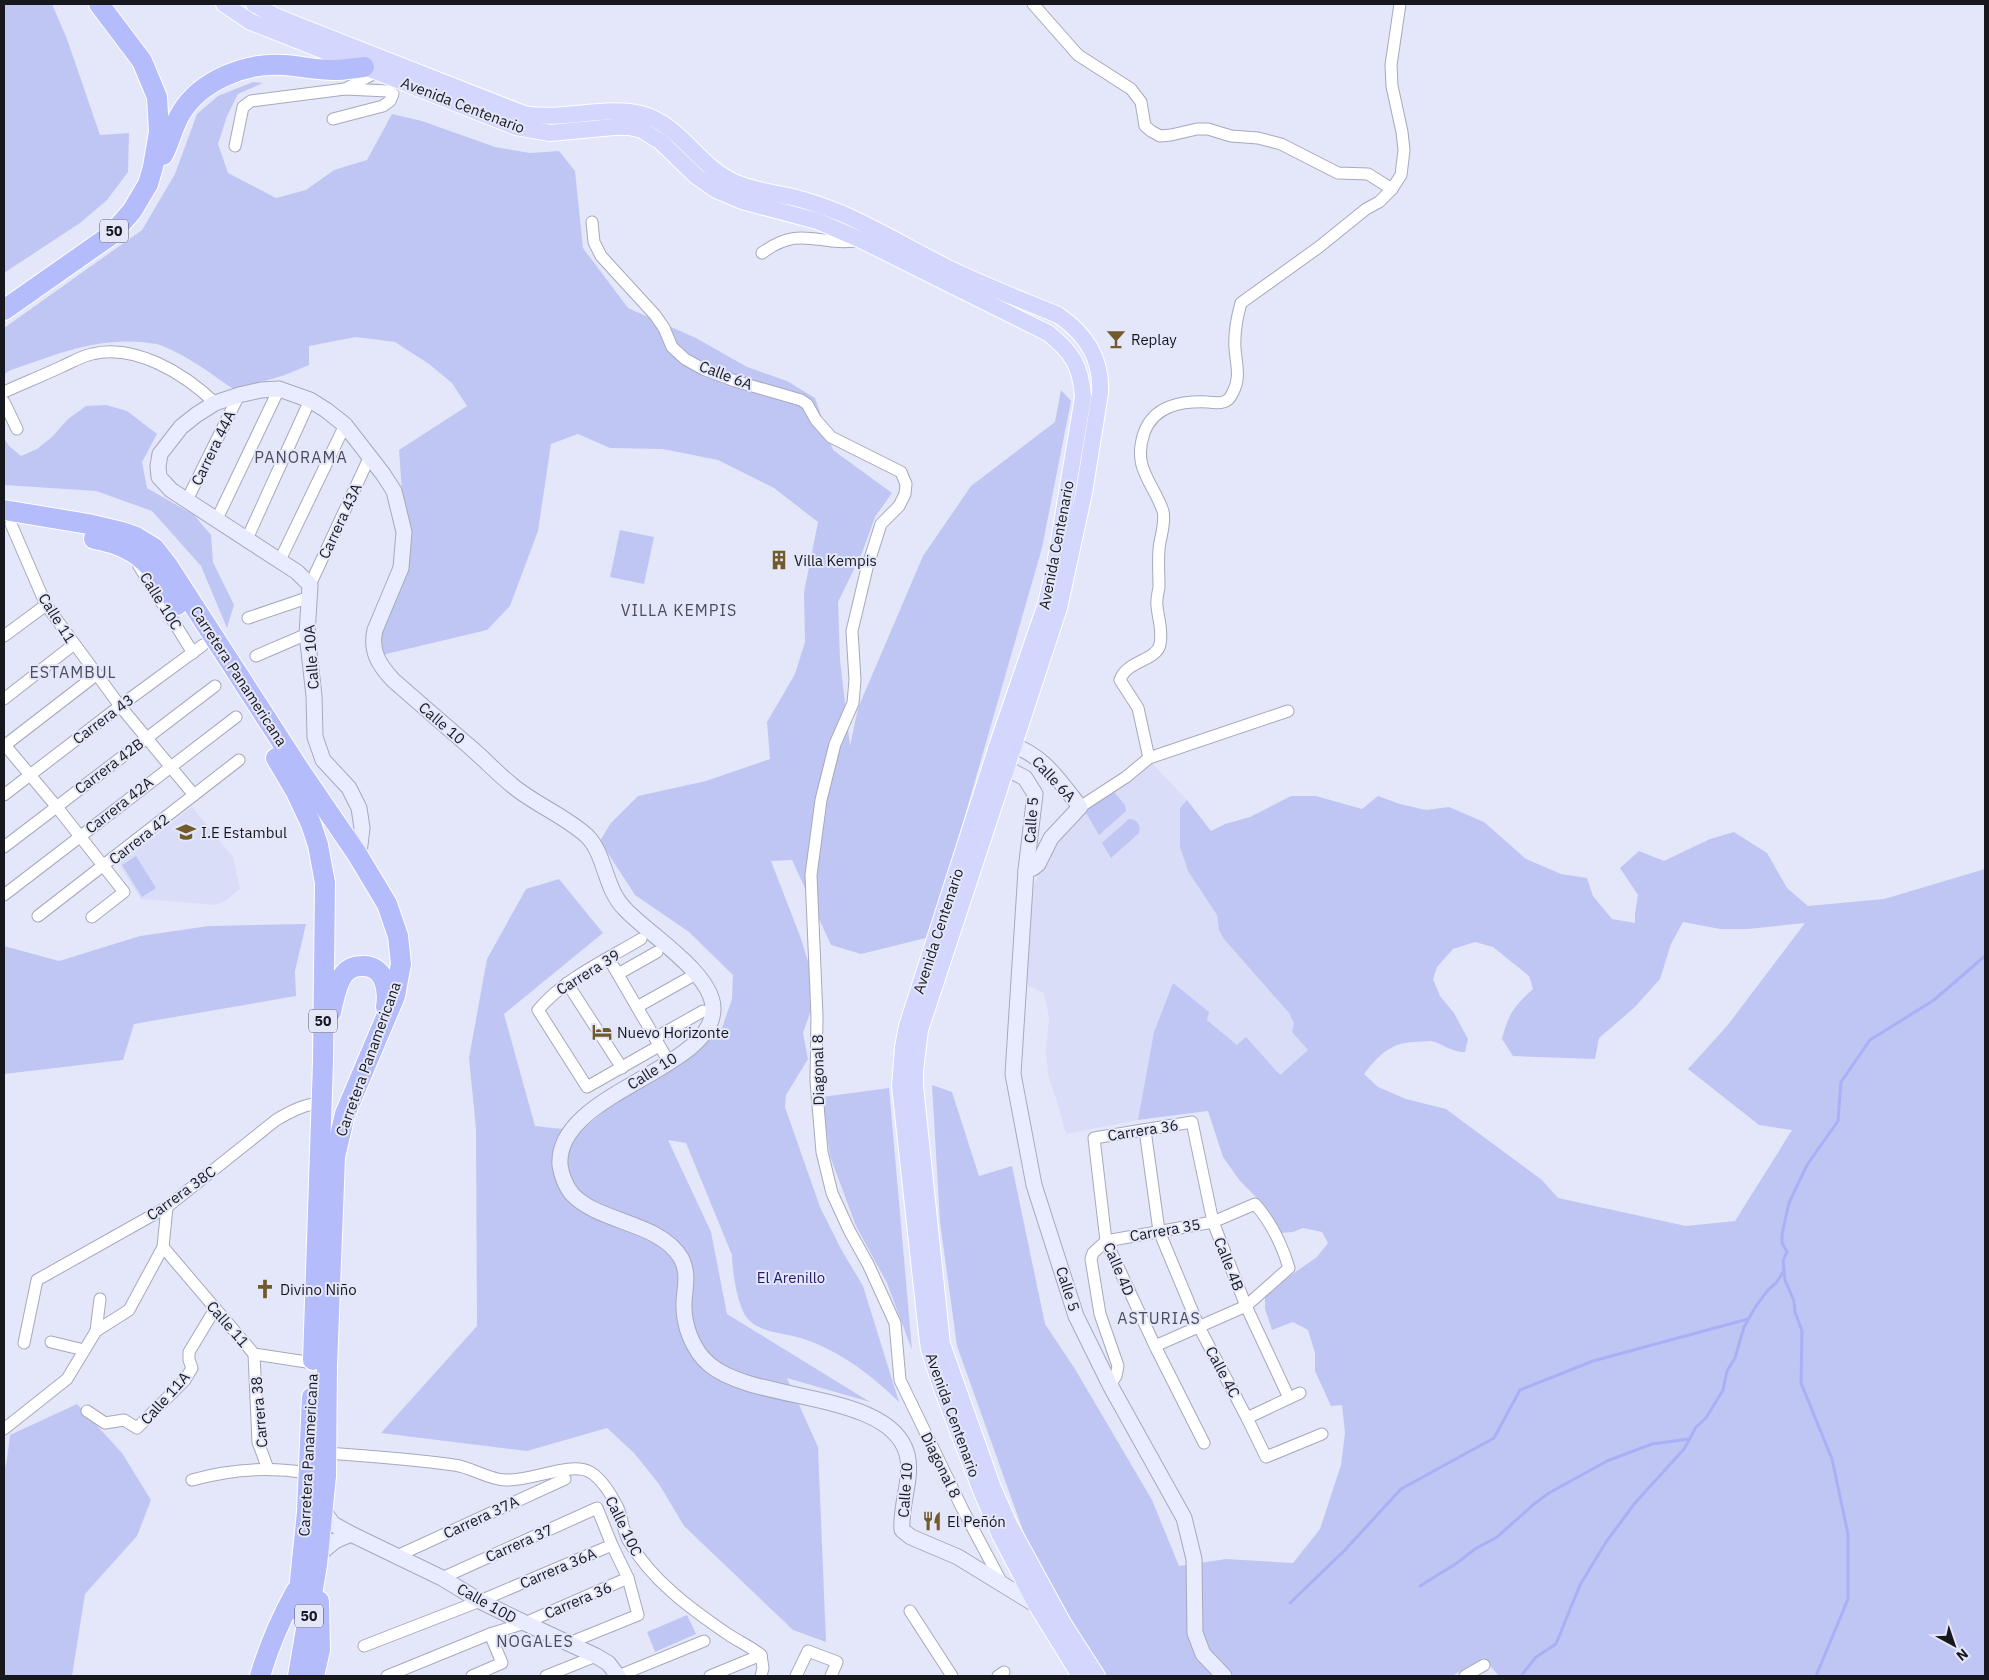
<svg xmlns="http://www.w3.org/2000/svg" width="1989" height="1680" font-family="'IBM Plex Sans',sans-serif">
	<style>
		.built { fill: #d9ddf7 }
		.green { fill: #c0c6f3; fill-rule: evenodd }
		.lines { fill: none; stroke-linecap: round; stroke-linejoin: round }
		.stream { stroke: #a9b0f6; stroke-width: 3 }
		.street-casing { stroke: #a6a9bb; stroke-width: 13 }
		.secondary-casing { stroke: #a6a9bb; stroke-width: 17 }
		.primary-casing { stroke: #fff; stroke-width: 18 }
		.highway-casing { stroke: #fff; stroke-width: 22 }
		.street { stroke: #fff; stroke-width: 11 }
		.secondary { stroke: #e9ebfe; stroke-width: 15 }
		.primary { stroke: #d3d7fd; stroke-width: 16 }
		.highway { stroke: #b5bcfb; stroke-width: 20 }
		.labels { text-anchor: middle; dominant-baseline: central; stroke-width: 4; stroke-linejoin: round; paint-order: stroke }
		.shield { fill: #e4e7fa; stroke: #545660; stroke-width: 1 }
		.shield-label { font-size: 14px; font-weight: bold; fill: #17181e }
		.street-label { font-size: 15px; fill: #17181e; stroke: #e4e7fa }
		.poi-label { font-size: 15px; fill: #17181e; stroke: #e4e7fa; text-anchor: start }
		.park-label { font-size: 15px; fill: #231b6a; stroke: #e4e7fa }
		.neighbourhood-label { font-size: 16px; letter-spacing: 1px; fill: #4b4d5d; stroke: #e4e7fa }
	</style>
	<rect width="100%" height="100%" fill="#e4e7fa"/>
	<!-- built -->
	<g class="built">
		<path d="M1152 763 1187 800 1180 808V847L1188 871 1218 915 1219 930 1223 938 1289 1013 1294 1023 1293 1032 1308 1050 1280 1075 1246 1038 1237 1045 1207 1020 1146 1081 1138 1120 1066 1134 1059 1108 1048 1075 1046 1052 1049 1017 1044 993 1023 983 1030 893 1052 848 1073 820Z"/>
		<path d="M192 807 233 857 240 889 225 901 215 905 141 899 119 864Z"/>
	</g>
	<!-- green -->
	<g class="green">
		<path d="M4 4H52L67 39 100 135 129 133 128 172 107 200 80 223 4 273Z"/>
		<path d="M253 82 263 83 238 94 227 116 218 144 228 173 276 198 306 190 334 170 367 160 392 114 422 121 495 147 530 153 559 151 575 171 583 248 628 308 696 338 747 367 787 381 815 398 833 450 892 493 875 517 862 553 838 602 840 660 850 746 858 708 923 556 971 486 1055 422 1061 390 1071 401 1042 548 930 937 861 954 831 945 792 860 771 861 800 936 810 968V1013L803 1033 808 1059 786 1095 785 1107 820 1207 841 1249 863 1286 899 1402C869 1373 834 1346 793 1336 776 1332 755 1331 745 1315 737 1302 732 1270 732 1255L686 1143 668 1140 711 1232 727 1314 870 1402 787 1378 818 1447 826 1642 793 1630 684 1526 659 1484 634 1453 607 1428 527 1451 381 1433 477 1326 476 1129 469 1058 487 959 526 889 559 879 603 933 504 1014 535 1126 581 1131 615 1102 697 1052 722 1028 732 999 733 975 689 932 635 895 600 841 610 824 638 796 706 781 770 759 767 722 795 674 805 642 804 592 818 522 774 488 718 460 663 449 610 448 578 434 551 444 538 531 510 606 487 630 382 655 378 631 405 532 399 450 467 406 452 383 429 364 395 342 356 337 309 346V365L285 375 235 390C211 374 187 355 160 345 154 343 147 343 141 342 94 338 55 355 11 370L4 374V328L142 230 175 174 197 114 218 96Z"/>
		<path d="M106 405 127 411 157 434 142 462 147 488 194 515 211 535 213 562 234 605 227 628 201 566 152 511 96 491 4 485V438L9 446 21 456 37 449 52 437 68 419 86 406Z"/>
		<path d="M620 530 654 537 644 584 610 577Z"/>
		<path d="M1113 791 1125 805 1126 811 1099 835 1085 811Z"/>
		<path d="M1291 796H1316L1362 809 1378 796 1400 804 1426 810 1449 807 1484 822 1526 859 1561 874 1587 878 1593 896 1612 919 1635 923V913L1638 895 1620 868 1639 851 1664 861 1710 839 1734 832 1767 853 1787 888 1808 906 1884 899 1985 869V1676H1499L1483 1658 1452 1676 1320 1675 1105 1676 1031 1553 957 1346 940 1222 932 1085 952 1092 979 1176 1012 1166 1045 1324 1075 1369 1152 1500 1179 1566 1226 1559 1293 1563 1320 1529 1341 1465 1345 1433 1342 1405 1331 1406 1315 1371V1353L1308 1330 1293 1322 1272 1330 1265 1309V1293L1317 1257 1328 1243 1322 1232 1303 1228 1293 1232 1281 1233 1264 1205 1240 1181 1223 1157 1208 1111 1138 1120 1154 1032 1173 983 1209 1012 1207 1020 1237 1045 1246 1037 1280 1075 1308 1050 1292 1032 1294 1023 1289 1013 1223 938 1219 930 1217 915 1188 871 1180 847V808L1187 800 1211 831 1225 824 1250 817ZM1683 922 1720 929H1748L1805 923 1727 1026 1688 1069 1759 1125 1792 1130 1735 1221 1686 1226 1558 1198 1542 1180 1446 1109 1406 1099 1378 1087 1364 1074C1378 1056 1391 1042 1415 1042 1420 1042 1426 1041 1431 1041 1444 1044 1450 1052 1465 1052L1468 1039 1454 1013 1440 996 1433 979 1437 967 1453 949 1475 942 1493 947 1529 976 1533 989C1514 1006 1508 1015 1502 1039L1513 1056 1595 1059 1599 1038 1634 1008 1660 979 1671 944Z"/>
		<path d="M1129 819C1137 819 1141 825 1139 833L1111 858 1102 843Z"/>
		<path d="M136 856 156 888 142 897 122 865Z"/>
		<path d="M306 924 295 971 296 996 134 1024 123 1060 4 1074V946L59 961 140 936 209 926Z"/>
		<path d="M889 1088 912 1350 887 1283 856 1226 830 1156 822 1097Z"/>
		<path d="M77 1404 122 1453 151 1500 137 1536 85 1594 72 1676H4V1472L7 1459 10 1435Z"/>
		<path d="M687 1615 696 1634 655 1652 647 1632Z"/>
	</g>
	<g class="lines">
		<!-- stream -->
		<g class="stream">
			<path d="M1420 1586 1457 1563 1475 1549 1497 1537 1534 1504 1549 1493 1607 1461 1652 1444 1689 1439"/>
			<path d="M1290 1603 1345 1550 1401 1489 1494 1438 1520 1390 1593 1361 1748 1319"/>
			<path d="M1521 1676 1536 1657 1556 1644 1580 1585 1606 1542 1635 1503 1684 1449 1696 1427 1706 1418 1723 1390 1727 1371 1735 1358 1744 1327 1756 1306 1768 1290 1776 1283 1784 1271"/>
			<path d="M1816 1676 1848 1599V1534L1832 1459 1801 1383 1802 1331 1795 1312 1794 1301 1785 1280 1783 1261 1787 1252 1782 1243V1234L1789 1203 1807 1165 1838 1121 1841 1082 1870 1040 1934 1000 1985 956"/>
		</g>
		<defs>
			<g id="street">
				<path d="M1033 4 1078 55 1131 89 1141 102 1145 126 1151 131 1160 136 1171 135 1197 129H1208L1231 136 1258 138 1281 144 1338 173 1368 174 1392 189"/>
				<path d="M333 119 383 106 390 101 393 94 388 91 345 89"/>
				<path d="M235 146 243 107 251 101 345 89 377 72"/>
				<path d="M592 222 594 242 601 256 655 315 664 328 672 347 685 359 703 369 735 381 801 400 807 404 816 420 831 437 901 472 906 484 905 494 899 506 881 524 867 568 852 631 855 680 853 703 835 744 821 800 811 875 817 1016 816 1081 822 1152 832 1193 849 1230 868 1264 895 1323 900 1380 963 1510 1003 1585"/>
				<path d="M762 253C802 223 820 248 861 240"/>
				<path d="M4 392C24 383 44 375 63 366 72 362 82 356 92 354 135 343 185 374 215 403"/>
				<path d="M4 402 17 429"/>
				<path d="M187 500 239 395"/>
				<path d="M216 521 279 389"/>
				<path d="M11 524 46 605 120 706 194 795"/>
				<path d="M246 541 310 400"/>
				<path d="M280 560 345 425"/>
				<path d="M139 566 193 653"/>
				<path d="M310 585 370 456"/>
				<path d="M248 618 310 597"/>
				<path d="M4 636 46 605"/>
				<path d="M256 656 307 634"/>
				<path d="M4 699 73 645"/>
				<path d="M4 744 56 806 124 892 92 917"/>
				<path d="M4 746 96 675"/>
				<path d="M1149 758 1288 711"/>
				<path d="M4 795 120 706 203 645"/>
				<path d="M1080 807 1126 777 1149 758 1138 708 1120 680C1127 660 1157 661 1160 644 1163 631 1158 618 1157 606 1156 600 1158 593 1159 587 1159 574 1158 562 1159 549 1160 537 1166 523 1163 511 1153 482 1132 468 1144 433 1154 405 1182 401 1208 402 1213 402 1218 404 1223 402 1228 401 1231 397 1233 392 1241 377 1236 364 1235 348 1234 333 1237 317 1241 303L1319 247 1366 209 1379 202 1392 189 1401 175 1404 150 1402 132 1392 86 1391 65 1400 4"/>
				<path d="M4 847 215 686"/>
				<path d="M4 895 236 717"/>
				<path d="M38 916 239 760"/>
				<path d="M641 939C606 960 565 978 538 1010L587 1087 659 1046"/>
				<path d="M609 959 669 1062"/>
				<path d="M618 974 657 952"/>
				<path d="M567 983 622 1068"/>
				<path d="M637 1007 694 975"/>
				<path d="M655 1038 703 1011"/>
				<path d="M1145 1130 1159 1231 1199 1327 1247 1418 1300 1393"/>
				<path d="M163 1247 254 1354 313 1363"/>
				<path d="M96 1331 100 1299"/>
				<path d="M51 1342 84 1350"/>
				<path d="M24 1343 37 1280 167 1207 276 1120C291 1111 303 1105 320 1103"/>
				<path d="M254 1354 258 1442 268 1469"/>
				<path d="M1110 1385 1116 1376 1118 1366 1100 1314 1091 1259 1093 1253 1106 1241 1213 1222 1255 1204C1271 1222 1282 1245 1289 1268L1246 1306 1155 1346"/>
				<path d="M87 1411 105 1423 124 1420 137 1428 185 1380 192 1368 189 1360V1352L215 1309"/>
				<path d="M1247 1418 1266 1457 1322 1434"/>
				<path d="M4 1429 67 1379 96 1331 129 1310 163 1247 167 1207"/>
				<path d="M1204 1443 1155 1346 1106 1241 1094 1138 1192 1122 1213 1222 1246 1306 1289 1398"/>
				<path d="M326 1453C369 1456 412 1459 454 1465 471 1467 487 1479 505 1480 530 1482 570 1461 590 1472 602 1479 612 1496 618 1508 622 1518 623 1530 628 1540 652 1581 691 1609 729 1635 740 1642 751 1647 761 1655L763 1668 761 1676"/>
				<path d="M192 1480C231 1469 267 1466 308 1473"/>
				<path d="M397 1556 565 1479"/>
				<path d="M442 1578 597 1508 612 1545 628 1578 638 1615 569 1643"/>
				<path d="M910 1611 952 1676"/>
				<path d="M364 1646 480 1601 612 1545"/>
				<path d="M387 1676 490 1634 525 1623 628 1578"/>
				<path d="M472 1676 502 1663 490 1634"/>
				<path d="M546 1676 596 1656"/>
				<path d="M618 1676 704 1641"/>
				<path d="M710 1676 761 1655"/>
				<path d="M796 1676 808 1651 837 1662 831 1676"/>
				<path d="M998 1676 1004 1672"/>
				<path d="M1465 1676 1484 1665"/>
			</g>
			<g id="secondary">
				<path d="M1002 741C1042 753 1056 776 1080 807L1051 838 1038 864 1033 868 1026 870"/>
				<path d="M996 766 1006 768 1025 778 1035 794 1026 870 1013 1074 1034 1185 1076 1316 1110 1385 1184 1518 1194 1559 1195 1633 1203 1654 1224 1676"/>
				<path d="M357 854 360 845 362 828 359 808 349 788 323 760 315 737 314 696 307 634 310 585 297 572 171 490 159 477 158 466 160 454 181 427 196 415 215 403 239 395 261 390 279 389 310 400 326 410 345 425 383 474 394 491 404 532 401 568 375 630C370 651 379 665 393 680 419 703 445 725 470 747 485 760 498 774 513 786 536 805 565 816 587 836 606 855 604 888 625 909 648 934 711 972 713 1007 716 1070 555 1092 560 1165 561 1174 566 1187 572 1194 599 1223 660 1222 681 1258 689 1273 685 1286 684 1302 683 1324 692 1350 710 1365 756 1403 890 1391 907 1454 913 1478 900 1505 902 1530L911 1537 958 1557 1041 1608"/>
				<path d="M322 1509 333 1524 351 1534 442 1578 480 1601 525 1623 596 1656 608 1663 618 1676"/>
				<path d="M318 1555 335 1541 351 1534"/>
			</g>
			<g id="primary">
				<path d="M224 4 251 22 516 127 550 133 614 127H630L642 130 661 142 696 176 716 190 742 201 817 221 861 240 1048 333C1072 352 1081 366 1083 397L1055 565 1046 604 999 740 907 1026 903 1047 900 1086 927 1334 929 1349 942 1389 980 1488 1000 1535 1037 1606 1080 1676"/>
				<path d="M254 4 275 16 297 25 524 114C563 121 606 105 641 114 680 124 698 166 734 182 754 191 776 193 796 198 812 202 828 208 843 214 879 230 914 251 950 269 985 286 1022 300 1058 315 1086 334 1102 358 1100 393L1084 493 1059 608 920 1030 915 1070V1086L942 1344 993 1488 1010 1526 1063 1623 1097 1676"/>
			</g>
			<g id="highway">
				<path d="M163 155C170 142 173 126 181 113 201 80 247 62 284 65 300 66 317 70 334 70 344 70 354 68 364 67"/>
				<path d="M4 310 111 235 132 211 148 184 153 167 159 132 157 97 142 61 99 4"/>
				<path d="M4 510 88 524 122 532 136 537 154 548 168 566 301 772 357 854 387 904 398 936 401 964 395 996 345 1114 335 1157 327 1366 326 1476 317 1565 298 1676"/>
				<path d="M94 539C141 547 153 568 177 605"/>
				<path d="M276 758 296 792 311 824 318 845 325 883 323 1062 313 1360"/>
				<path d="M331 1012C334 1000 336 984 344 974 348 969 355 966 362 966 384 965 389 988 386 1007"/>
				<path d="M297 1610 307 1512 312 1397"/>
				<path d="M260 1676C269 1646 281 1618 296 1591"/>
				<path d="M314 1676 320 1650 319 1601"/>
			</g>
		</defs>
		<!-- street casing -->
		<use href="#street" class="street-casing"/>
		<!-- secondary casing -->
		<use href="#secondary" class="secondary-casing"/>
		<!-- primary casing -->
		<use href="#primary" class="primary-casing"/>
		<!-- highway casing -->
		<use href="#highway" class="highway-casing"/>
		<!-- street -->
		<use href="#street" class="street"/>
		<!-- secondary -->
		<use href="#secondary" class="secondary"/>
		<!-- primary -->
		<use href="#primary" class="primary"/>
		<!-- highway -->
		<use href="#highway" class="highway"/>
	</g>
	<!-- icons -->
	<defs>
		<symbol id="bar-bare" viewBox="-9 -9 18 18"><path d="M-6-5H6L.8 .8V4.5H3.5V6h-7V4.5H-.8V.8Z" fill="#735a2b" stroke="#e4e7fa" stroke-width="2.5" paint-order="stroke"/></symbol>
		<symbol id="building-bare" viewBox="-9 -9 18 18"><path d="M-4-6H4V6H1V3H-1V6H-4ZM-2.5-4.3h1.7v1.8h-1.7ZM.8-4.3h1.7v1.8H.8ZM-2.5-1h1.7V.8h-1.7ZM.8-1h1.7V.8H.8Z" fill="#735a2b" stroke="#e4e7fa" stroke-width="2.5" paint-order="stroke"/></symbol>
		<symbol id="school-bare" viewBox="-9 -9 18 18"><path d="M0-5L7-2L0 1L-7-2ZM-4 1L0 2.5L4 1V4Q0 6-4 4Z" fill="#735a2b" stroke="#e4e7fa" stroke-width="2.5" paint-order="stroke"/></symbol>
		<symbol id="hotel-bare" viewBox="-9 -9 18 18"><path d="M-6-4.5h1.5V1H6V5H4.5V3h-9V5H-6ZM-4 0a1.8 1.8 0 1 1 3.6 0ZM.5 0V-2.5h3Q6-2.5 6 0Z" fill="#735a2b" stroke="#e4e7fa" stroke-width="2.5" paint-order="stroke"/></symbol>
		<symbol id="church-bare" viewBox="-9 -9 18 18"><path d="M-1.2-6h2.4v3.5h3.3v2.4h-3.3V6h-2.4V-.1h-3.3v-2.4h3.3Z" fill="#735a2b" stroke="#e4e7fa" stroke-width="2.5" paint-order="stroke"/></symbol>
		<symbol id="restaurant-bare" viewBox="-9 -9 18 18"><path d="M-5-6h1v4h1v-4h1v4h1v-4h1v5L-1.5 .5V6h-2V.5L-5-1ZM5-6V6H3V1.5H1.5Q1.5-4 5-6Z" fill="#735a2b" stroke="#e4e7fa" stroke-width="2.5" paint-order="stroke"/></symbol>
	</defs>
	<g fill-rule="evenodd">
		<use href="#bar-bare" x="1102" y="325" width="28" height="28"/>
		<use href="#building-bare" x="765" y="546" width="28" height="28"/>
		<use href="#school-bare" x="172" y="818" width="28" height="28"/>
		<use href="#hotel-bare" x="588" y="1018" width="28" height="28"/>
		<use href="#church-bare" x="251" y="1275" width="28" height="28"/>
		<use href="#restaurant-bare" x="918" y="1507" width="28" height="28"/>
	</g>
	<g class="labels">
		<!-- shield labels -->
		<g class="shield">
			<rect x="100" y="219.5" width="28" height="23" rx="4"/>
			<rect x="309" y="1009.5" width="28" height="23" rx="4"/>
			<rect x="295" y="1604.5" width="28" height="23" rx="4"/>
		</g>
		<g class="shield-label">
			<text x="114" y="231">50</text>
			<text x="323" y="1021">50</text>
			<text x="309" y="1616">50</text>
		</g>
		<!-- street labels -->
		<g class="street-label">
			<text transform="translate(463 105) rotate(21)">Avenida Centenario</text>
			<text transform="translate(726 375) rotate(21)">Calle 6A</text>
			<text transform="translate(213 448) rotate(-64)">Carrera 44A</text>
			<text transform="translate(340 521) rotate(-65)">Carrera 43A</text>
			<text transform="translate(1056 545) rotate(-79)">Avenida Centenario</text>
			<text transform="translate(161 601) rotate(58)">Calle 10C</text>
			<text transform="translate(57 618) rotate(58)">Calle 11</text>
			<text transform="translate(311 657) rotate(-94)">Calle 10A</text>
			<text transform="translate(239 676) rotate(57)">Carretera Panamericana</text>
			<text transform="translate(103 719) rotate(-37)">Carrera 43</text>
			<text transform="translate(442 723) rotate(41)">Calle 10</text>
			<text transform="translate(109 766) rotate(-37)">Carrera 42B</text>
			<text transform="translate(1054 779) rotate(47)">Calle 6A</text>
			<text transform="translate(119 805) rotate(-38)">Carrera 42A</text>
			<text transform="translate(1031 820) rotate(-86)">Calle 5</text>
			<text transform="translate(139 839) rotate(-38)">Carrera 42</text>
			<text transform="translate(938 931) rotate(-72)">Avenida Centenario</text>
			<text transform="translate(588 972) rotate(-32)">Carrera 39</text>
			<text transform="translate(368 1059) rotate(-70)">Carretera Panamericana</text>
			<text transform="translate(818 1070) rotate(-91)">Diagonal 8</text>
			<text transform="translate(652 1071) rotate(-32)">Calle 10</text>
			<text transform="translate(1143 1130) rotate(-9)">Carrera 36</text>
			<text transform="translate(181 1193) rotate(-36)">Carrera 38C</text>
			<text transform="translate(1165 1230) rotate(-10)">Carrera 35</text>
			<text transform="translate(1229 1264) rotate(68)">Calle 4B</text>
			<text transform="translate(1119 1269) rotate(67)">Calle 4D</text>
			<text transform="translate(1068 1289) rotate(72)">Calle 5</text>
			<text transform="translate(228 1324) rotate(49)">Calle 11</text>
			<text transform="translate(1223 1372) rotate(62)">Calle 4C</text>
			<text transform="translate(165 1398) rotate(-48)">Calle 11A</text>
			<text transform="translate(259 1412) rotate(-95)">Carrera 38</text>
			<text transform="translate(953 1415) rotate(70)">Avenida Centenario</text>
			<text transform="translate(308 1455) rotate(-87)">Carretera Panamericana</text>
			<text transform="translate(941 1465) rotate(64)">Diagonal 8</text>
			<text transform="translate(905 1490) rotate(-86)">Calle 10</text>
			<text transform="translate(481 1517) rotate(-25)">Carrera 37A</text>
			<text transform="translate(624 1526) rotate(64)">Calle 10C</text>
			<text transform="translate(519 1543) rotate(-24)">Carrera 37</text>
			<text transform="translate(558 1568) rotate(-23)">Carrera 36A</text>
			<text transform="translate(578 1600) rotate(-23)">Carrera 36</text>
			<text transform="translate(487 1603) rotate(29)">Calle 10D</text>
		</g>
		<!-- poi labels -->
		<g class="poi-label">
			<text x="1131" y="339">Replay</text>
			<text x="794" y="560">Villa Kempis</text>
			<text x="201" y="832">I.E Estambul</text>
			<text x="617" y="1032">Nuevo Horizonte</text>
			<text x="280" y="1289">Divino Niño</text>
			<text x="947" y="1521">El Peñón</text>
		</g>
		<!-- park labels -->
		<g class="park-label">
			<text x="791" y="1277">El Arenillo</text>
		</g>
		<!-- neighbourhood labels -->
		<g class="neighbourhood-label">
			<text x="301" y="457">PANORAMA</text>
			<text x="679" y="610">VILLA KEMPIS</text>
			<text x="73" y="672">ESTAMBUL</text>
			<text x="1159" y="1318">ASTURIAS</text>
			<text x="535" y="1641">NOGALES</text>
		</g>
	</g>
	<!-- border -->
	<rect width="1989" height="1680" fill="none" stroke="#17181e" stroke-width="10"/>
	<!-- north arrow -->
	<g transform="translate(1954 1645) rotate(140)" stroke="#e4e7fa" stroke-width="4" paint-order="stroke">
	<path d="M0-4L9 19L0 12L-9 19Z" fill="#17181e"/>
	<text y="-8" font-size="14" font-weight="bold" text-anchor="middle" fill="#17181e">N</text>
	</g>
</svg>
